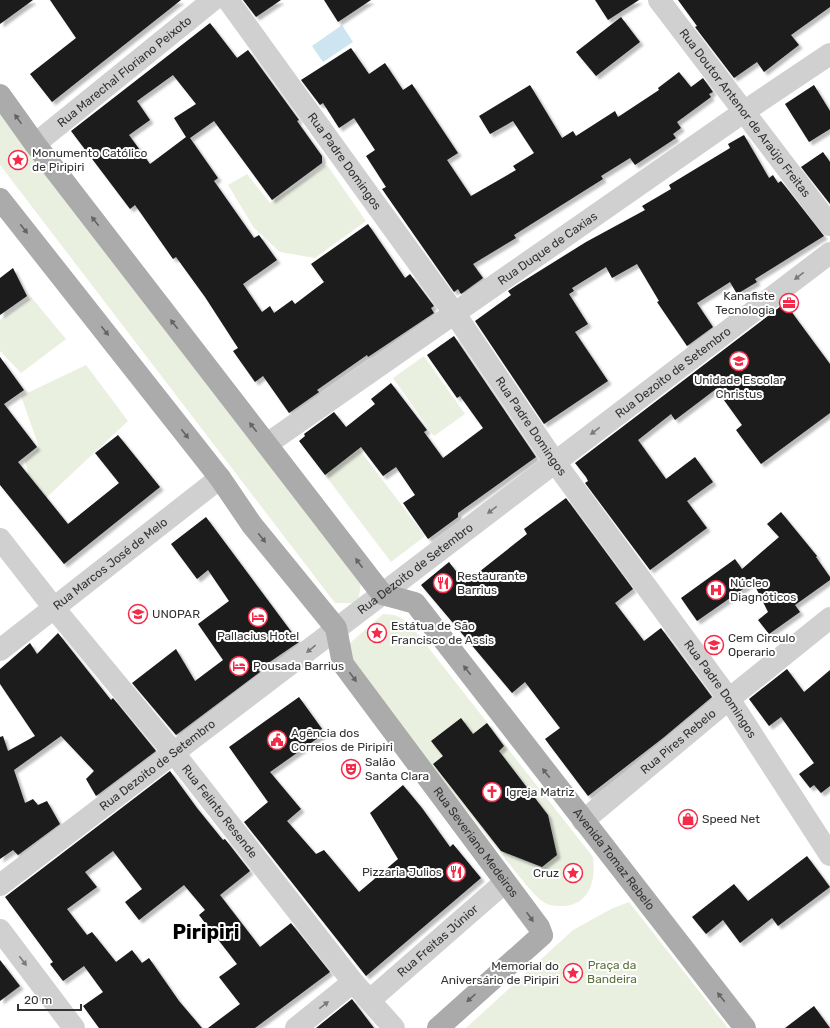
<svg xmlns="http://www.w3.org/2000/svg" width="830" height="1028" font-family="Rubik,sans-serif">
	<style>
		.green { fill: #eaf0e0 }
		.water { fill: #cce5f0 }
		.building { fill: #1a1a1a; fill-rule: evenodd; filter: url(#shadow) }
		.lines { fill: none; stroke-linecap: round; stroke-linejoin: round }
		.minor { stroke: #d0d0d0; stroke-width: 22 }
		.major { stroke: #ababab; stroke-width: 22 }
		.oneway { fill: #636363 }
		.oneway2 { fill: #7a7a7a }
		.labels { text-anchor: middle; dominant-baseline: central; stroke-width: 4; stroke-linejoin: round; paint-order: stroke }
		.street-label { font-size: 12px; fill: #333; stroke: #fff }
		.poi-label { font-size: 12px; fill: #333; stroke: #fff; text-anchor: start }
		.park-label { font-size: 12px; fill: #59733b; stroke: #fff }
		.town-label { font-size: 20px; font-weight: bold; fill: #000; stroke: #fff }
	</style>
	<defs>
		<filter id="shadow"><feDropShadow dx="3.5" dy="3.5" stdDeviation="1" flood-color="#0004"/></filter>
	</defs>
	<rect width="100%" height="100%" fill="#fff"/>
	<!-- green -->
	<g class="green">
		<path d="M0 111 361 583 358 603H335L0 165Z"/>
		<path d="M327 165 366 221 315 258 280 252 254 228 228 185 247 174 270 203Z"/>
		<path d="M31 297 66 339 21 373 0 351V320Z"/>
		<path d="M424 356 465 414 434 436 393 378Z"/>
		<path d="M86 365 128 421 47 497 25 515 16 494 28 472 25 461 39 447 21 396Z"/>
		<path d="M359 449 425 536 391 562 325 475Z"/>
		<path d="M383 614C397 614 404 618 413 628L593 857C596 880 590 905 563 906 558 906 552 906 547 904 537 899 530 889 522 880L349 662 346 652 350 643Z"/>
		<path d="M629 902 728 1028H466L573 930 611 909Z"/>
	</g>
	<!-- water -->
	<path class="water" d="M342 25 353 42 323 62 312 46Z"/>
	<!-- building -->
	<g class="building">
		<path d="M0 0H33L0 24Z"/>
		<path d="M50 0H181L52 102 30 74 76 38Z"/>
		<path d="M243 0H281L256 17Z"/>
		<path d="M324 0H371L338 22Z"/>
		<path d="M595 0H639L608 20Z"/>
		<path d="M678 0H830V7L791 35 799 45 764 72 757 62 734 78 695 27 697 26Z"/>
		<path d="M621 17 640 42 596 76 576 52Z"/>
		<path d="M210 23 237 58 248 50 299 120 297 121 322 156V163L272 200 214 121 190 138 218 178 214 181 254 238 259 235 277 260 243 284 262 312 270 306 274 313 292 300 295 304 324 282 311 264 368 224 405 278 410 274 434 306 431 308 434 313 368 357 367 355 317 390 319 392 289 413 263 376 255 382 233 351 238 348 205 297 176 257 173 259 135 205 130 209 71 131ZM173 75 196 104 174 118 186 137 150 164 129 135 150 120 137 101Z"/>
		<path d="M351 48 369 74 385 63 403 90 412 84 458 153 447 160 471 196 516 170 513 166 534 153 513 121 490 134 479 116 530 85 562 138 573 131 576 136 615 111 618 117 659 90 658 88 679 72 691 87 703 78 713 92 709 94 711 97 677 122 681 128 673 134 676 138 635 165 630 158 601 176 603 179 514 235 516 238 473 264 483 278 461 294 458 289 454 292 382 189 386 187 366 156 375 150 354 118 339 128 323 103 320 105 301 80Z"/>
		<path d="M814 85 830 111V129L809 142 785 104Z"/>
		<path d="M744 135 769 178 773 175 778 183 781 181 824 236 755 279 757 282 737 294 730 282 697 303 713 327 687 346 657 302 659 301 637 264 612 278 606 267 572 288 574 291 569 294 588 324 575 332 608 381 544 424 475 321 511 295 508 291 517 285 586 242 645 210 642 206 671 189 669 185 730 148 728 144Z"/>
		<path d="M823 152 830 162V204L801 167Z"/>
		<path d="M13 268 27 296 0 315V278Z"/>
		<path d="M785 303 830 364V413L761 464 736 430 742 425 716 389 675 420 671 414 638 440 666 479 695 457 713 482 687 501 707 528 650 570 585 483 588 481 586 477 575 463Z"/>
		<path d="M454 336 536 457 458 513V517L428 539 403 503 415 495 396 467 383 476 361 447 325 475 299 441 305 436 304 434 334 412 346 427 375 404 371 399 391 383 427 430 424 432 443 458 483 428 460 396 457 398 427 355Z"/>
		<path d="M0 357 24 390 4 404 37 447 18 462 68 524 119 483 95 453 118 435 160 487 64 564 0 485Z"/>
		<path d="M566 498 633 589 615 603 644 641 661 628 712 697 663 738 588 796 545 739 560 728 525 682 512 693 421 585 449 562 465 583 527 534 524 529Z"/>
		<path d="M781 512 817 556 816 557 830 577V580L795 605 800 612 769 634 758 620 768 612 753 582 697 621 681 598 735 559 742 569 779 537 767 524Z"/>
		<path d="M206 517 299 642 258 670 260 672 176 735 132 683 176 649 195 681 223 660 198 624 229 601 208 570 197 579 171 544Z"/>
		<path d="M58 633 111 700 113 698 156 751 96 796 86 779 94 771 61 736 14 770 25 803 33 799 38 805 47 801 60 824 18 855 13 850 0 859V737L3 736 8 751 35 736 0 684V669L30 643 37 654Z"/>
		<path d="M787 669 804 692 830 670V786L821 793 814 785 810 788 799 774 814 763 781 717 769 726 749 699Z"/>
		<path d="M299 697 325 733 270 772 301 809 287 821 316 854 324 850 359 892 398 859 370 813 403 785 422 808 450 847 453 844 481 878 366 976 244 822 268 802 229 747Z"/>
		<path d="M461 718 473 734 487 723 504 746 499 751 548 815 557 855 542 867 501 851 433 764 443 756 431 741Z"/>
		<path d="M170 771 197 808 223 840 225 839 250 871 220 895 260 947 291 923 330 972 255 1028H208L240 1004 219 977 237 964 199 915 205 910 184 885 139 920 125 902 142 889 113 851 85 872 97 887 67 909 87 935 92 932 116 962 132 950 142 963 149 958 179 1001 202 1028H99L83 1006 103 992 84 966 63 981 50 964 53 962 5 897Z"/>
		<path d="M807 856 830 887 778 926 772 918 740 943 723 920 706 934 692 917 734 884 748 901Z"/>
		<path d="M0 960 20 986 0 1001Z"/>
		<path d="M352 999 374 1028H316Z"/>
		<path d="M814 1006 830 1028H785Z"/>
	</g>
	<g class="lines">
		<!-- minor -->
		<g class="minor">
			<path id="s1" d="M228 0 455 314 554 461 729 699 830 855"/>
			<path id="s2" d="M659 0 830 225"/>
			<path id="s3" d="M35 144 213 0"/>
			<path id="s4" d="M267 444 745 111 830 54"/>
			<path id="s5" d="M0 539 54 608 174 753 353 982 394 1028"/>
			<path id="s6" d="M0 650 220 478"/>
			<path id="s7" d="M583 821 729 699 830 618"/>
			<path id="s8" d="M0 885 830 253"/>
			<path d="M0 930 74 1028"/>
			<path id="s9" d="M370 1000 505 882"/>
			<path d="M296 1028 353 982"/>
		</g>
		<!-- major -->
		<g class="major">
			<path id="s10" d="M0 95 35 144 382 594 415 603 745 1028"/>
			<path id="s11" d="M0 199 220 478 252 525 336 628 343 664 539 927 542 935 438 1028"/>
		</g>
	</g>
	<!-- one-way arrows -->
	<defs><path id="oneway-solid" d="M-6-.8H1V-3.2L6.5 0L1 3.2V.8H-6Z"/></defs>
	<g class="oneway">
		<use href="#oneway-solid" transform="translate(18 119) rotate(-126)"/>
		<use href="#oneway-solid" transform="translate(95 221) rotate(-128)"/>
		<use href="#oneway-solid" transform="translate(24 229) rotate(52)"/>
		<use href="#oneway-solid" transform="translate(174 324) rotate(-128)"/>
		<use href="#oneway-solid" transform="translate(105 331) rotate(52)"/>
		<use href="#oneway-solid" transform="translate(253 427) rotate(-128)"/>
		<use href="#oneway-solid" transform="translate(185 434) rotate(52)"/>
		<use href="#oneway-solid" transform="translate(262 538) rotate(51)"/>
		<use href="#oneway-solid" transform="translate(359 563) rotate(-127)"/>
		<use href="#oneway-solid" transform="translate(467 670) rotate(-128)"/>
		<use href="#oneway-solid" transform="translate(353 677) rotate(53)"/>
		<use href="#oneway-solid" transform="translate(546 773) rotate(-128)"/>
		<use href="#oneway-solid" transform="translate(530 917) rotate(55)"/>
		<use href="#oneway-solid" transform="translate(721 997) rotate(-128)"/>
		<use href="#oneway-solid" transform="translate(471 998) rotate(138)"/>
	</g>
	<g class="oneway2">
		<use href="#oneway-solid" transform="translate(799 276) rotate(143)"/>
		<use href="#oneway-solid" transform="translate(595 431) rotate(143)"/>
		<use href="#oneway-solid" transform="translate(492 510) rotate(142)"/>
		<use href="#oneway-solid" transform="translate(311 649) rotate(141)"/>
		<use href="#oneway-solid" transform="translate(23 961) rotate(53)"/>
		<use href="#oneway-solid" transform="translate(324 1005) rotate(-38)"/>
	</g>
	<!-- icons -->
	<defs>
		<symbol id="sight-ring" viewBox="-11 -11 22 22"><circle r="9.5" fill="#fff" stroke="#f42a48" stroke-width="1.5"/><path d="M0-6L1.8-2.2L6-1.7L2.9 1.2L3.7 5.4L0 3.3L-3.7 5.4L-2.9 1.2L-6-1.7L-1.8-2.2Z" fill="#f42a48"/></symbol>
		<symbol id="office-ring" viewBox="-11 -11 22 22"><circle r="9.5" fill="#fff" stroke="#f42a48" stroke-width="1.5"/><path d="M-6-3h4V-5.5h4V-3h4V5H-6ZM-1-4.5V-3h2v-1.5ZM-6 0V1H6V0Z" fill="#f42a48"/></symbol>
		<symbol id="school-ring" viewBox="-11 -11 22 22"><circle r="9.5" fill="#fff" stroke="#f42a48" stroke-width="1.5"/><path d="M0-5L7-2L0 1L-7-2ZM-4 1L0 2.5L4 1V4Q0 6-4 4Z" fill="#f42a48"/></symbol>
		<symbol id="restaurant-ring" viewBox="-11 -11 22 22"><circle r="9.5" fill="#fff" stroke="#f42a48" stroke-width="1.5"/><path d="M-5-6h1v4h1v-4h1v4h1v-4h1v5L-1.5 .5V6h-2V.5L-5-1ZM5-6V6H3V1.5H1.5Q1.5-4 5-6Z" fill="#f42a48"/></symbol>
		<symbol id="hospital-ring" viewBox="-11 -11 22 22"><circle r="9.5" fill="#fff" stroke="#f42a48" stroke-width="1.5"/><path d="M-5-5h3v3.5h4V-5h3V5h-3V1.5h-4V5h-3Z" fill="#f42a48"/></symbol>
		<symbol id="university-ring" viewBox="-11 -11 22 22"><circle r="9.5" fill="#fff" stroke="#f42a48" stroke-width="1.5"/><path d="M0-5L7-2L0 1L-7-2ZM-4 1L0 2.5L4 1V4Q0 6-4 4Z" fill="#f42a48"/></symbol>
		<symbol id="hotel-ring" viewBox="-11 -11 22 22"><circle r="9.5" fill="#fff" stroke="#f42a48" stroke-width="1.5"/><path d="M-6-4.5h1.5V1H6V5H4.5V3h-9V5H-6ZM-4 0a1.8 1.8 0 1 1 3.6 0ZM.5 0V-2.5h3Q6-2.5 6 0Z" fill="#f42a48"/></symbol>
		<symbol id="civic-ring" viewBox="-11 -11 22 22"><circle r="9.5" fill="#fff" stroke="#f42a48" stroke-width="1.5"/><path d="M-.6-6.5H3V-4.5H.6V-3L4-1V1h2V6H-6V1h2V-1L-.6-3ZM-1.2 2.5V6h2.4V2.5Z" fill="#f42a48"/></symbol>
		<symbol id="theatre-ring" viewBox="-11 -11 22 22"><circle r="9.5" fill="#fff" stroke="#f42a48" stroke-width="1.5"/><path d="M-5-5.5Q0-4 5-5.5V0Q5 5 0 6Q-5 5-5 0ZM-3.3-2.5H-1v1.5H-3.3ZM1-2.5H3.3v1.5H1ZM-2.8 1Q0 5.5 2.8 1Z" fill="#f42a48"/></symbol>
		<symbol id="church-ring" viewBox="-11 -11 22 22"><circle r="9.5" fill="#fff" stroke="#f42a48" stroke-width="1.5"/><path d="M-1.2-6h2.4v3.5h3.3v2.4h-3.3V6h-2.4V-.1h-3.3v-2.4h3.3Z" fill="#f42a48"/></symbol>
		<symbol id="shop-ring" viewBox="-11 -11 22 22"><circle r="9.5" fill="#fff" stroke="#f42a48" stroke-width="1.5"/><path d="M-5-2.5h2.3a2.7 3.5 0 0 1 5.4 0H5L5.5 6h-11ZM-1.5-2.5h3a1.5 2.3 0 0 0-3 0Z" fill="#f42a48"/></symbol>
	</defs>
	<g fill-rule="evenodd">
		<use href="#sight-ring" x="7" y="149" width="22" height="22"/>
		<use href="#office-ring" x="778" y="292" width="22" height="22"/>
		<use href="#school-ring" x="728" y="350" width="22" height="22"/>
		<use href="#restaurant-ring" x="432" y="572" width="22" height="22"/>
		<use href="#hospital-ring" x="705" y="579" width="22" height="22"/>
		<use href="#university-ring" x="127" y="603" width="22" height="22"/>
		<use href="#hotel-ring" x="247" y="606" width="22" height="22"/>
		<use href="#sight-ring" x="366" y="622" width="22" height="22"/>
		<use href="#school-ring" x="703" y="634" width="22" height="22"/>
		<use href="#hotel-ring" x="228" y="655" width="22" height="22"/>
		<use href="#civic-ring" x="266" y="729" width="22" height="22"/>
		<use href="#theatre-ring" x="340" y="758" width="22" height="22"/>
		<use href="#church-ring" x="481" y="781" width="22" height="22"/>
		<use href="#shop-ring" x="677" y="808" width="22" height="22"/>
		<use href="#restaurant-ring" x="445" y="861" width="22" height="22"/>
		<use href="#sight-ring" x="562" y="862" width="22" height="22"/>
		<use href="#sight-ring" x="562" y="962" width="22" height="22"/>
	</g>
	<g class="labels">
		<!-- street labels -->
		<g class="street-label">
			<text stroke="none"><textPath href="#s3" startOffset="115">Rua Marechal Floriano Peixoto</textPath></text>
			<text stroke="none"><textPath href="#s2" startOffset="142">Rua Doutor Antenor de Araújo Freitas</textPath></text>
			<text stroke="none"><textPath href="#s1" startOffset="199">Rua Padre Domingos</textPath></text>
			<text stroke="none"><textPath href="#s4" startOffset="342">Rua Duque de Caxias</textPath></text>
			<text stroke="none"><textPath href="#s8" startOffset="846">Rua Dezoito de Setembro</textPath></text>
			<text stroke="none"><textPath href="#s1" startOffset="523">Rua Padre Domingos</textPath></text>
			<text stroke="none"><textPath href="#s6" startOffset="140">Rua Marcos José de Melo</textPath></text>
			<text stroke="none"><textPath href="#s8" startOffset="522">Rua Dezoito de Setembro</textPath></text>
			<text stroke="none"><textPath href="#s1" startOffset="847">Rua Padre Domingos</textPath></text>
			<text stroke="none"><textPath href="#s7" startOffset="124">Rua Pires Rebelo</textPath></text>
			<text stroke="none"><textPath href="#s8" startOffset="198">Rua Dezoito de Setembro</textPath></text>
			<text stroke="none"><textPath href="#s5" startOffset="350">Rua Felinto Resende</textPath></text>
			<text stroke="none"><textPath href="#s11" startOffset="804">Rua Severiano Medeiros</textPath></text>
			<text stroke="none"><textPath href="#s10" startOffset="987">Avenida Tomaz Rebelo</textPath></text>
			<text stroke="none"><textPath href="#s9" startOffset="90">Rua Freitas Júnior</textPath></text>
		</g>
		<!-- poi labels -->
		<g class="poi-label">
			<text x="32" y="153">Monumento Católico<tspan x="32" dy="14">de Piripiri</tspan></text>
			<text x="775" y="296" text-anchor="end">Kanafiste<tspan x="775" dy="14">Tecnologia</tspan></text>
			<text x="739" y="380" text-anchor="middle">Unidade Escolar<tspan x="739" dy="14">Christus</tspan></text>
			<text x="457" y="576">Restaurante<tspan x="457" dy="14">Barrius</tspan></text>
			<text x="730" y="583">Núcleo<tspan x="730" dy="14">Diagnóticos</tspan></text>
			<text x="152" y="614">UNOPAR</text>
			<text x="391" y="626">Estátua de São<tspan x="391" dy="14">Francisco de Assis</tspan></text>
			<text x="258" y="636" text-anchor="middle">Pallacius Hotel</text>
			<text x="728" y="638">Cem Circulo<tspan x="728" dy="14">Operario</tspan></text>
			<text x="253" y="666">Pousada Barrius</text>
			<text x="291" y="733">Agência dos<tspan x="291" dy="14">Correios de Piripiri</tspan></text>
			<text x="365" y="762">Salão<tspan x="365" dy="14">Santa Clara</tspan></text>
			<text x="506" y="792">Igreja Matriz</text>
			<text x="702" y="819">Speed Net</text>
			<text x="442" y="872" text-anchor="end">Pizzaria Julios</text>
			<text x="559" y="873" text-anchor="end">Cruz</text>
			<text x="559" y="966" text-anchor="end">Memorial do<tspan x="559" dy="14">Aniversário de Piripiri</tspan></text>
		</g>
		<!-- park labels -->
		<g class="park-label">
			<text x="612" y="965">Praça da<tspan x="612" dy="14">Bandeira</tspan></text>
		</g>
		<!-- town labels -->
		<g class="town-label">
			<text x="206" y="932">Piripiri</text>
		</g>
	</g>
	<!-- scale -->
	<path d="M18 1004v6h63v-6" fill="none" stroke="#333333" stroke-width="2"/>
	<text x="24" y="1004" font-size="12" fill="#333333" stroke="#ffffff" stroke-width="3" paint-order="stroke">20 m</text>
</svg>
